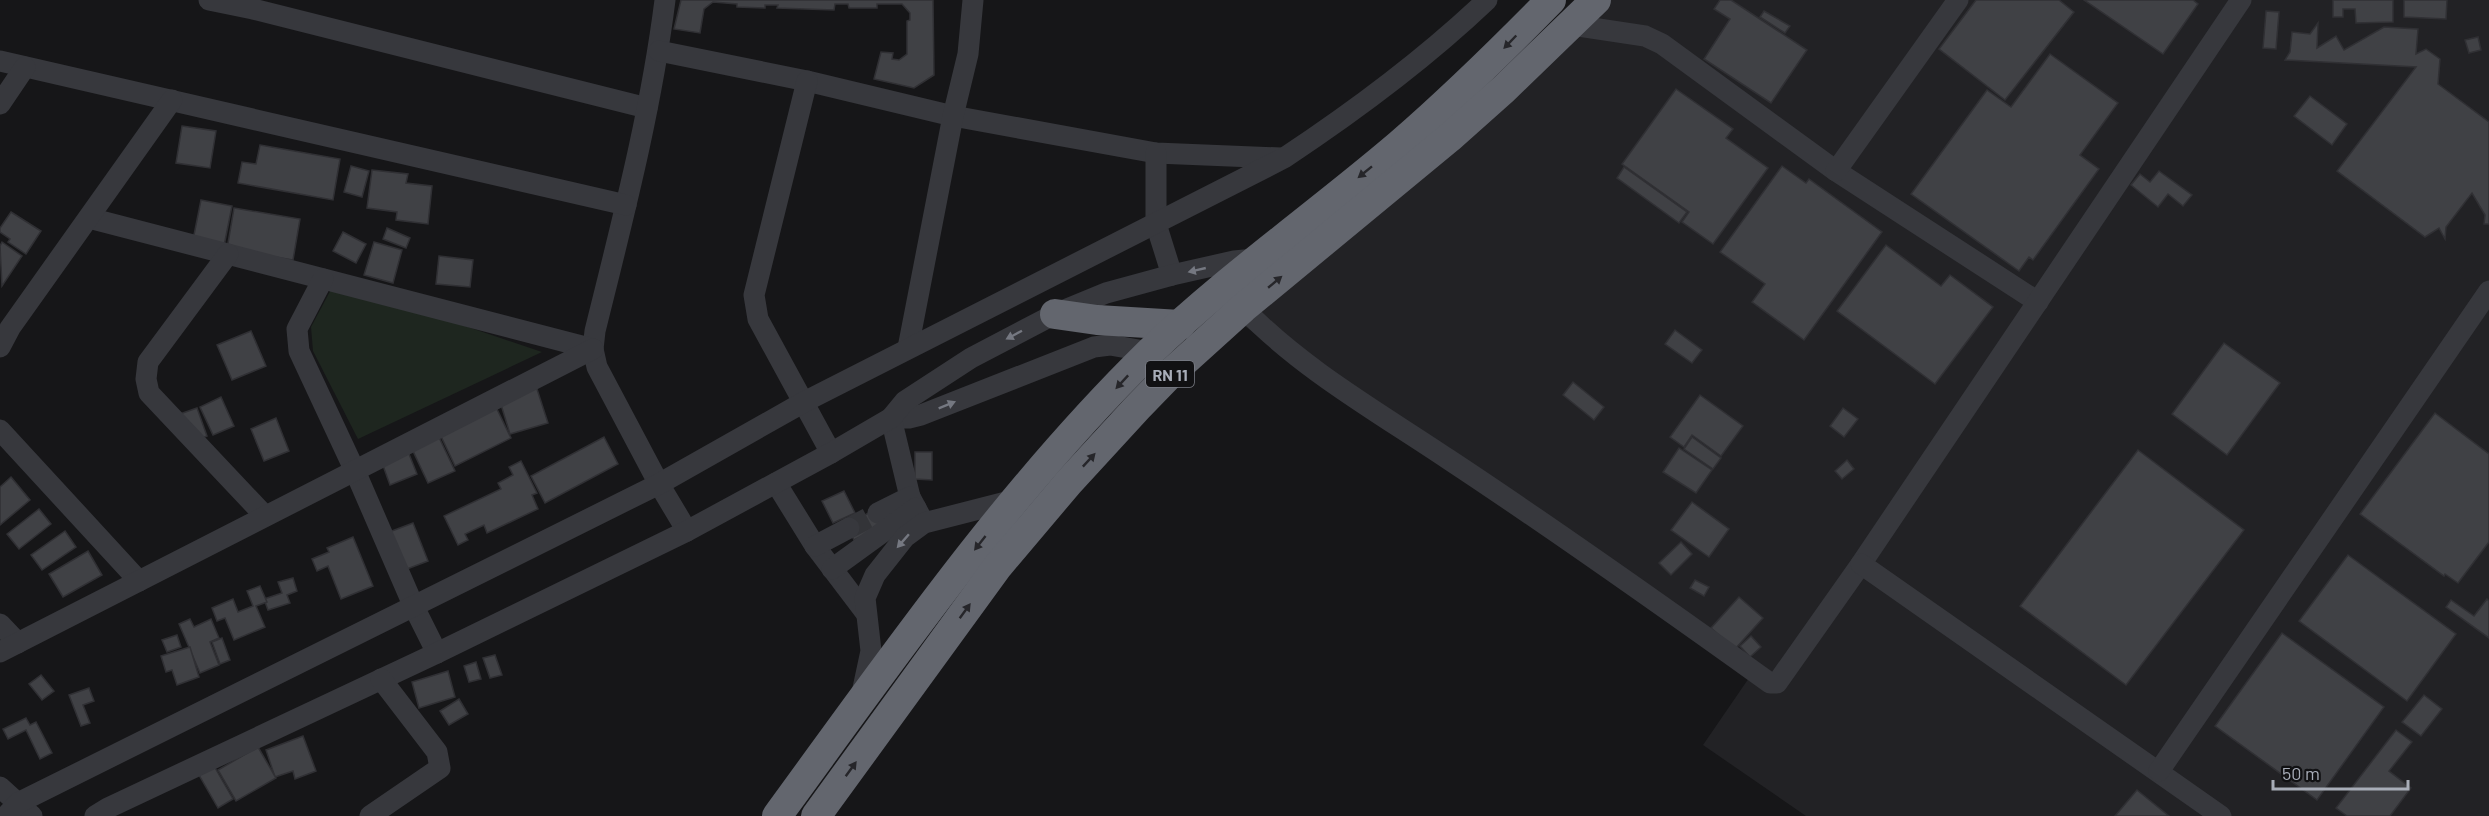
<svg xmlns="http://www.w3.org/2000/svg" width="2489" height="816" font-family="Barlow,sans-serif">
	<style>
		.built { fill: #222225 }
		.green { fill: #1e261f }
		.building { fill: #404145; stroke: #303034; stroke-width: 1.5 }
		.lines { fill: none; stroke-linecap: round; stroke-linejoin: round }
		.minor-tunnel { stroke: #333438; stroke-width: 21; stroke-dasharray: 21 10; stroke-linecap: butt }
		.minor { stroke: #37383d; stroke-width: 21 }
		.highway { stroke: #63666e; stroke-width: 30 }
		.oneway { fill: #26262a }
		.oneway2 { fill: #757881 }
		.labels { text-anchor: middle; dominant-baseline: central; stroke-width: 4.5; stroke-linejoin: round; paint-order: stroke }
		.shield { fill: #111113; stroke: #7b7e86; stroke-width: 1.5 }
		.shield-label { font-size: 16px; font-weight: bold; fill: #a8adb8 }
	</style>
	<rect width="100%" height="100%" fill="#161618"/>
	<!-- built -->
	<path class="built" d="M1603 0H2489V816H1806L1703 745 1751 675 1435 460 1236 320Z"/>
	<!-- green -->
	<path class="green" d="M335 282 542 352 358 439 313 351 311 327Z"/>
	<!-- building -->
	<g class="building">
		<path d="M681 0H933L934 75 914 88 874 79 881 52 893 53 892 59 899 60 907 54V21L910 20V13L902 4H877V8H849L848 4H835L834 10 777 8 778 5H765V8L737 7V4L713 2 704 9 700 33 674 29Z"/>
		<path d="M1720 0H1731L1807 50 1771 103 1704 59 1730 19 1714 9Z"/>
		<path d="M1976 0H2059L2074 12 2005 100 1939 49Z"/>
		<path d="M2084 0H2193L2198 4 2163 54Z"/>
		<path d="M2333 0H2393V22L2356 23 2355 9H2343V17H2333Z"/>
		<path d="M2404 0H2447L2446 19 2404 17Z"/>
		<path d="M1764 11 1790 26 1785 33 1760 17Z"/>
		<path d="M2266 11 2279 12 2276 49 2263 48Z"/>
		<path d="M2318 23 2317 48 2336 36 2344 50 2384 27 2418 29 2416 54 2426 49 2440 59 2438 84 2489 122V224H2484L2485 215 2472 193 2446 227 2445 239 2439 228 2425 237 2337 171 2416 67 2285 60 2290 52 2292 32 2310 34Z"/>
		<path d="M2478 37 2481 50 2469 53 2465 40Z"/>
		<path d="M2050 54 2118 103 2080 155 2099 169 2033 260 2029 257 2019 271 1911 194 1987 90 2011 107Z"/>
		<path d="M1676 89 1733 129 1726 138 1768 168 1713 244 1682 222 1689 212 1622 164Z"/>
		<path d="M2310 96 2347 124 2332 145 2294 116Z"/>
		<path d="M182 126 216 131 210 168 176 163Z"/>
		<path d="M260 145 340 159 333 200 238 183 242 162 256 164Z"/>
		<path d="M351 166 369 171 362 197 344 192Z"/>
		<path d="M1782 166 1806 183 1809 179 1882 232 1804 340 1752 302 1765 284 1720 252Z"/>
		<path d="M1624 167 1687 212 1679 223 1617 178Z"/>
		<path d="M372 170 408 174 406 183 432 186 428 224 396 220 397 212 367 208Z"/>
		<path d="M2159 171 2192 195 2183 206 2168 194 2158 207 2131 185 2140 174 2150 182Z"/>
		<path d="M201 200 232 206 224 246 193 240Z"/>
		<path d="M234 208 300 219 293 260 227 249Z"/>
		<path d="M11 212 41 231 26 254 8 242 10 239 0 232V228Z"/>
		<path d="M387 228 410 238 406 248 383 239Z"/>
		<path d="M343 232 366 244 356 263 333 251Z"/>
		<path d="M2 242 22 256 2 286 0 246Z"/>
		<path d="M374 242 402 250 393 283 364 275Z"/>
		<path d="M1886 245 1941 286 1950 275 1993 307 1935 384 1837 311Z"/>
		<path d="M439 256 473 260 470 287 436 284Z"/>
		<path d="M1675 330 1702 350 1692 363 1665 344Z"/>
		<path d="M251 331 266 366 232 380 217 345Z"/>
		<path d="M2224 343 2280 383 2227 455 2172 414Z"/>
		<path d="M1573 382 1604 407 1594 420 1563 395Z"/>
		<path d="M536 386 548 423 510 434 499 398Z"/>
		<path d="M1700 395 1743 426 1721 456 1692 435 1684 447 1670 437Z"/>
		<path d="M221 397 234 426 213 435 200 407Z"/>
		<path d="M495 405 511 438 455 466 439 432Z"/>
		<path d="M197 408 207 436 187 443 177 415Z"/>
		<path d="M1843 408 1858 419 1844 437 1830 426Z"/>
		<path d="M2435 413 2489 454V542L2458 583 2445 574 2444 576 2360 514Z"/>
		<path d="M276 418 289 451 264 461 251 429Z"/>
		<path d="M437 433 455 471 428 483 412 449Z"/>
		<path d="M604 437 618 464 545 503 531 476Z"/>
		<path d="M1692 437 1721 458 1713 469 1684 449Z"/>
		<path d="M1679 448 1712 470 1696 493 1663 472Z"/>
		<path d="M407 449 417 474 390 485 381 460Z"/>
		<path d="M2138 450 2244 530 2126 685 2020 606Z"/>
		<path d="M915 452H932V480L915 479Z"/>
		<path d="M1847 460 1854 469 1842 479 1835 471Z"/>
		<path d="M521 461 537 493 532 495 538 509 487 533 484 525 465 534 468 540 458 545 444 516 501 489 498 483 513 475 509 467Z"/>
		<path d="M11 477 30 500 0 525V487Z"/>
		<path d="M844 491 855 513 833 523 822 501Z"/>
		<path d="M1692 502 1729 529 1709 557 1671 530Z"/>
		<path d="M39 509 51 524 19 549 7 534Z"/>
		<path d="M876 509 884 525 854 540 846 525Z"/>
		<path d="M413 523 428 561 399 572 384 534Z"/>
		<path d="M65 531 76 547 42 570 31 555Z"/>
		<path d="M353 537 373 586 341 599 328 566 317 571 312 559 329 552 327 548Z"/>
		<path d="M1681 542 1692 554 1671 575 1659 563Z"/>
		<path d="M88 551 102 575 63 597 49 574Z"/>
		<path d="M2348 555 2456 634 2407 701 2299 621Z"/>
		<path d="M293 578 297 591 287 595 290 603 268 610 264 599 282 593 278 582Z"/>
		<path d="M1695 580 1709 587 1704 596 1690 588Z"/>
		<path d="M260 586 267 602 256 606 265 627 234 640 225 618 217 621 212 608 233 599 238 612 253 606 247 591Z"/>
		<path d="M1739 597 1763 618 1735 649 1711 628Z"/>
		<path d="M2487 599 2489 601V638L2446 607 2451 600 2474 616Z"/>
		<path d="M190 619 194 627 211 619 219 638 210 642 219 665 200 673 179 624Z"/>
		<path d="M2282 633 2384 707 2317 800 2215 726Z"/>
		<path d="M177 635 181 647 167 652 162 640Z"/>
		<path d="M1751 636 1761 647 1750 657 1740 646Z"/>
		<path d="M222 638 230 660 220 664 212 642Z"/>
		<path d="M190 647 199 677 177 685 172 670 166 672 161 656Z"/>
		<path d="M495 655 502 675 490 678 483 658Z"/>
		<path d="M476 662 481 679 469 682 464 666Z"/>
		<path d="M448 671 455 697 419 708 412 682Z"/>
		<path d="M41 675 54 691 42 700 29 684Z"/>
		<path d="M89 688 94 701 83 705 90 723 81 726 69 695Z"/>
		<path d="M2424 695 2442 709 2421 736 2402 722Z"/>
		<path d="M459 699 468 714 449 725 440 711Z"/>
		<path d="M26 718 30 725 36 722 52 753 40 759 26 730 8 739 3 729Z"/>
		<path d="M2396 730 2412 742 2389 771 2411 788 2390 816H2347L2336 808Z"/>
		<path d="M303 736 316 771 295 779 293 771 275 777 266 750Z"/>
		<path d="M258 747 276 778 236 801 218 770Z"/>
		<path d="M214 766 233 799 218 808 199 775Z"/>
		<path d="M2137 790 2169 816H2115Z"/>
	</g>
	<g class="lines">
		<!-- minor-tunnel -->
		<path class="minor-tunnel" d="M849 528 878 513"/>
		<!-- minor -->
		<g class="minor">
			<path d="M209 0 253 9 647 108"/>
			<path d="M665 0C651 112 622 222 595 331L593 349 597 367 659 484 687 531"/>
			<path d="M1572 25 1645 36 1662 44 1836 171 2038 302"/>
			<path d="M659 51 807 81 953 116 1156 153 1281 158"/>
			<path d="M0 61 626 205"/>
			<path d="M807 81 754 295 758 319 831 453"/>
			<path d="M0 104 25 67"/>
			<path d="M1156 153V224L1172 275"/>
			<path d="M1836 171 1958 0"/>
			<path d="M89 218 593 349"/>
			<path d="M228 254 148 362 146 379 149 393 265 516"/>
			<path d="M323 279 297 329 299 351 355 471 414 607 437 653"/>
			<path d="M1243 308C1302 369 1378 412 1448 459 1557 531 1664 607 1770 683H1777L1861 564 2241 0"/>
			<path d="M0 347 10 328 172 100"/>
			<path d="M908 348 953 116 968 54 973 0"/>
			<path d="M891 418H909L921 415 1094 347 1110 345 1150 352"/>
			<path d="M891 418 910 497 924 523"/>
			<path d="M0 430 139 581"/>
			<path d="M776 483 815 546 865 612"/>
			<path d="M878 513 910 497"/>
			<path d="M815 546 849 528"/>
			<path d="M1861 564 2221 816"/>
			<path d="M832 569 916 508"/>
			<path d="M0 624 18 643"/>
			<path d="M0 652 593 349"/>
			<path d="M862 693 871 651 865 598 875 575 905 537 924 523 1014 500"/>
			<path d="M2159 771 2489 291"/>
			<path d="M0 787 32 816"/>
			<path d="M6 816 18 803 659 484 804 402 1284 158C1355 111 1425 59 1487 0"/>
			<path d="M95 816 108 808 437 653 687 531 831 453 891 418 905 401 971 358 1055 314 1106 293 1172 275 1234 261 1255 259"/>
			<path d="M370 816 440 768 437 752 381 679"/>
		</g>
		<!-- highway -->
		<g class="highway">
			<path d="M1055 314 1097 320 1180 325"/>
			<path d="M777 816C894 656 1008 491 1150 352 1228 277 1317 215 1399 145 1452 99 1502 50 1551 0"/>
			<path d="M816 816 998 566 1069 482 1137 408 1170 374 1243 308 1449 138 1504 89 1596 0"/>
		</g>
	</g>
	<!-- one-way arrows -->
	<defs><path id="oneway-solid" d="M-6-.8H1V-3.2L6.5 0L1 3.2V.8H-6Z" transform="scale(1.5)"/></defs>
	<g class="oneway">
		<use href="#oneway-solid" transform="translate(1510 42) rotate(134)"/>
		<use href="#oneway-solid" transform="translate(1365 172) rotate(141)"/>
		<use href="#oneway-solid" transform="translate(1275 282) rotate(-40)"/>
		<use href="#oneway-solid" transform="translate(1122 382) rotate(133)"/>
		<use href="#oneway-solid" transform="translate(1089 460) rotate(-47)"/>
		<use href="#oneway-solid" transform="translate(980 543) rotate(128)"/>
		<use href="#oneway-solid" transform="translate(965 611) rotate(-54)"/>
		<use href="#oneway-solid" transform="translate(851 769) rotate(-54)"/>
	</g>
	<g class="oneway2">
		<use href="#oneway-solid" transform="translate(1197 270) rotate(167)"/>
		<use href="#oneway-solid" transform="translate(1014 335) rotate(152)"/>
		<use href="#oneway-solid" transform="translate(947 405) rotate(-22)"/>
		<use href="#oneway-solid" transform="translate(903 541) rotate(131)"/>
	</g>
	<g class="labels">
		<!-- shield labels -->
		<rect class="shield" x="1146" y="361" width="48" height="26" rx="4.5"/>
		<g class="shield-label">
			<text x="1170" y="374">RN 11</text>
		</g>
	</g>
	<!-- scale -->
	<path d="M2273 780v9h135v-9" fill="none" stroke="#a8adb8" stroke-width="3"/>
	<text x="2282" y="780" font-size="18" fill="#a8adb8" stroke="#111113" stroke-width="4.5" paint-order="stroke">50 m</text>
</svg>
